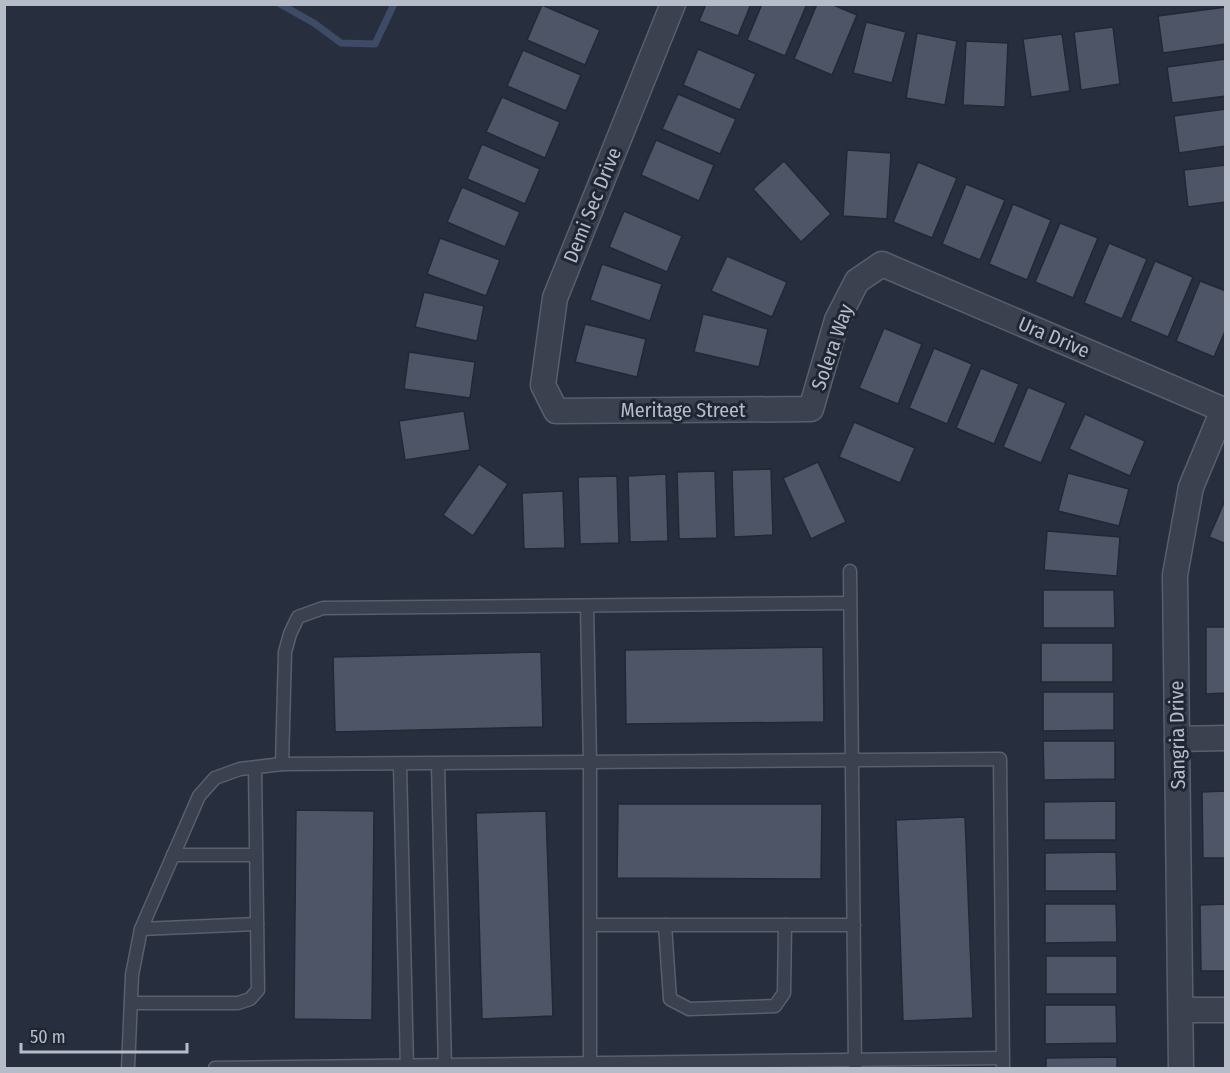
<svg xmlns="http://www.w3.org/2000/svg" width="1230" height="1073" font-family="'Fira Sans Condensed',sans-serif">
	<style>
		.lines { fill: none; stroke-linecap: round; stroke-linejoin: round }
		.stream { stroke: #3e4b66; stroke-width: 7 }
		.building { fill: #4e5567; stroke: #222835; stroke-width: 1.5 }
		.lane-casing { stroke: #595f6c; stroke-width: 15 }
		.street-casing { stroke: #595f6c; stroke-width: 27 }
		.lane { stroke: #3b414e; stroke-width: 12 }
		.street { stroke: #3b414e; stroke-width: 24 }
		.labels { text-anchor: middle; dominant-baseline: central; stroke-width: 6; stroke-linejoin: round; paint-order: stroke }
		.street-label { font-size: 20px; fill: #b7bcc9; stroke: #202633 }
	</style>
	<rect width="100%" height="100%" fill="#272f3e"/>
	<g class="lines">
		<!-- stream -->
		<path class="stream" d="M280 4 314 23 341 43 375 44 394 4"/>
	</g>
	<!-- building -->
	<g class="building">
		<path d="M706 4H751L738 36 699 21Z"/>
		<path d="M762 4H807L785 56 747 40Z"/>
		<path d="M817 4H831L857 15 832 75 794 59Z"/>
		<path d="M542 5 600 30 585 65 527 40Z"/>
		<path d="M1226 7V44L1163 53 1158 16Z"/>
		<path d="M866 22 906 32 892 83 853 73Z"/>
		<path d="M1113 27 1120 84 1081 90 1074 32Z"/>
		<path d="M917 33 957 41 945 105 906 98Z"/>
		<path d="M1062 34 1070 91 1031 97 1023 39Z"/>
		<path d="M966 41 1008 43 1005 107 963 105Z"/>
		<path d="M698 49 756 74 740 110 683 85Z"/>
		<path d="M523 50 581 75 566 111 507 86Z"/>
		<path d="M1226 59V96L1172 103 1167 67Z"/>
		<path d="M678 94 736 119 720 154 662 129Z"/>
		<path d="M502 97 560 122 545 158 486 132Z"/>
		<path d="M1226 109V146L1179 153 1174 116Z"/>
		<path d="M656 140 714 165 699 201 641 175Z"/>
		<path d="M482 144 540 169 525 204 467 179Z"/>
		<path d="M847 150 891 153 887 219 843 216Z"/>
		<path d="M784 161 831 214 801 242 753 189Z"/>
		<path d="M918 162 957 178 932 238 893 222Z"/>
		<path d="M1226 165V202L1188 207 1184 170Z"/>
		<path d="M966 184 1005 200 980 260 942 244Z"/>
		<path d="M462 187 520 212 505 247 447 222Z"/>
		<path d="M1013 204 1051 220 1027 280 989 264Z"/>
		<path d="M624 211 682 236 667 272 609 247Z"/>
		<path d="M1060 223 1098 238 1073 298 1035 282Z"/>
		<path d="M440 238 500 260 486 296 427 274Z"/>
		<path d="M1109 243 1147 259 1122 319 1084 303Z"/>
		<path d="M727 256 787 282 772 317 711 291Z"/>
		<path d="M1155 261 1193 277 1168 337 1130 321Z"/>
		<path d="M602 264 662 284 650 321 590 300Z"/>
		<path d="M1200 281 1226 291V329L1214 357 1176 341Z"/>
		<path d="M424 292 484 306 477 341 415 327Z"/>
		<path d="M703 314 768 329 759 367 694 352Z"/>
		<path d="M585 324 646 339 637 377 575 362Z"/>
		<path d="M884 328 922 344 898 404 859 388Z"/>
		<path d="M934 348 972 364 947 424 909 408Z"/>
		<path d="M409 352 475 362 470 398 404 389Z"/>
		<path d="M981 368 1019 384 994 444 956 428Z"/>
		<path d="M1028 387 1066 403 1041 463 1003 447Z"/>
		<path d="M464 411 470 450 405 460 399 421Z"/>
		<path d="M1085 414 1145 441 1130 476 1069 449Z"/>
		<path d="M854 422 915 448 900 483 839 457Z"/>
		<path d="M818 462 846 522 811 539 783 478Z"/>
		<path d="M479 464 508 484 473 536 443 515Z"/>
		<path d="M771 469 773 535 734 537 732 470Z"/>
		<path d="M715 471 717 538 679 539 677 472Z"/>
		<path d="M1068 473 1129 489 1119 526 1058 511Z"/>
		<path d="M666 474 668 541 630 542 628 476Z"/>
		<path d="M617 476 619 543 580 544 578 477Z"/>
		<path d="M563 491 565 548 524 549 522 493Z"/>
		<path d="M1226 498V544L1209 537Z"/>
		<path d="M1047 531 1120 537 1117 576 1044 570Z"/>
		<path d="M1043 590H1114L1115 628H1043Z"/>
		<path d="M1206 627H1226V693L1206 694Z"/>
		<rect x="1041" y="643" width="72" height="39"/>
		<path d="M823 647 824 722 626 724 625 650Z"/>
		<path d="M541 652 543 727 335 732 333 657Z"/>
		<path d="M1043 692H1114V730L1043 731Z"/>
		<path d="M1043 741H1115V779L1044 780Z"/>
		<path d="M1226 791V858H1203L1202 792Z"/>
		<path d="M1116 801V840H1044V802Z"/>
		<path d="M618 804H822L821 879 617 878Z"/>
		<path d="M296 810 374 811 372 1020 294 1019Z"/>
		<path d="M546 811 553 1016 482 1019 476 813Z"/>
		<path d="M965 817 973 1018 903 1021 896 820Z"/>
		<path d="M1116 852 1117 891H1045V853Z"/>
		<path d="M1045 904H1116L1117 942 1045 943Z"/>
		<path d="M1226 904V971H1201L1200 905Z"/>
		<rect x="1046" y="956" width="71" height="38"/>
		<path d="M1045 1005H1116L1117 1043 1045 1044Z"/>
		<path d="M1117 1057V1068H1046V1058Z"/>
	</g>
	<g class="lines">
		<defs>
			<g id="lane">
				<path d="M850 571 855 1068"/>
				<path d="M587 606 590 762V1068"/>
				<path d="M282 764 285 652 290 634 298 617 323 608 850 603"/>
				<path d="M438 764 445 1068"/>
				<path d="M400 765 407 1068"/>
				<path d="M173 855H256"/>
				<path d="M590 925H854"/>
				<path d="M665 925 670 999 689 1009 775 1006 784 993 785 925"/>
				<path d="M141 929 257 924"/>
				<path d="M131 1003H238L250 999 258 990 255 768"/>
				<path d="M128 1068 132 975 141 929 199 796 215 778 240 769 282 764 1000 759 1003 1068"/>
				<path d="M215 1068 1002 1058"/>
			</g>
			<g id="street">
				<path d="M673 4 555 298 543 385 556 411 811 409 837 320 857 281 882 264 1226 411"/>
				<path d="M1177 739 1226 738"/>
				<path d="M1181 1010H1226"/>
				<path d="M1181 1068 1175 575 1191 487 1223 410"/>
			</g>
		</defs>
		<!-- lane casing -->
		<use href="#lane" class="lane-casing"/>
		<!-- street casing -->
		<use href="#street" class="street-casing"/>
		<!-- lane -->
		<use href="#lane" class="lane"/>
		<!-- street -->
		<use href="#street" class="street"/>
	</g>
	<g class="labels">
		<!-- street labels -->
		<g class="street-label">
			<text transform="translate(592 205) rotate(-68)">Demi Sec Drive</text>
			<text transform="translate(1054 337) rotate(23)">Ura Drive</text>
			<text transform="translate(832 347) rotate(-71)">Solera Way</text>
			<text x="683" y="410">Meritage Street</text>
			<text transform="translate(1177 735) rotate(-91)">Sangria Drive</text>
		</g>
	</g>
	<!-- border -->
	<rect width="1230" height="1073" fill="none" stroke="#b7bcc9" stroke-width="12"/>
	<!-- scale -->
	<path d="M21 1043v9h166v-9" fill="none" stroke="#b7bcc9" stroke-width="3"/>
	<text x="30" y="1043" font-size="18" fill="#b7bcc9" stroke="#202633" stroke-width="4.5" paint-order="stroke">50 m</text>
</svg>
